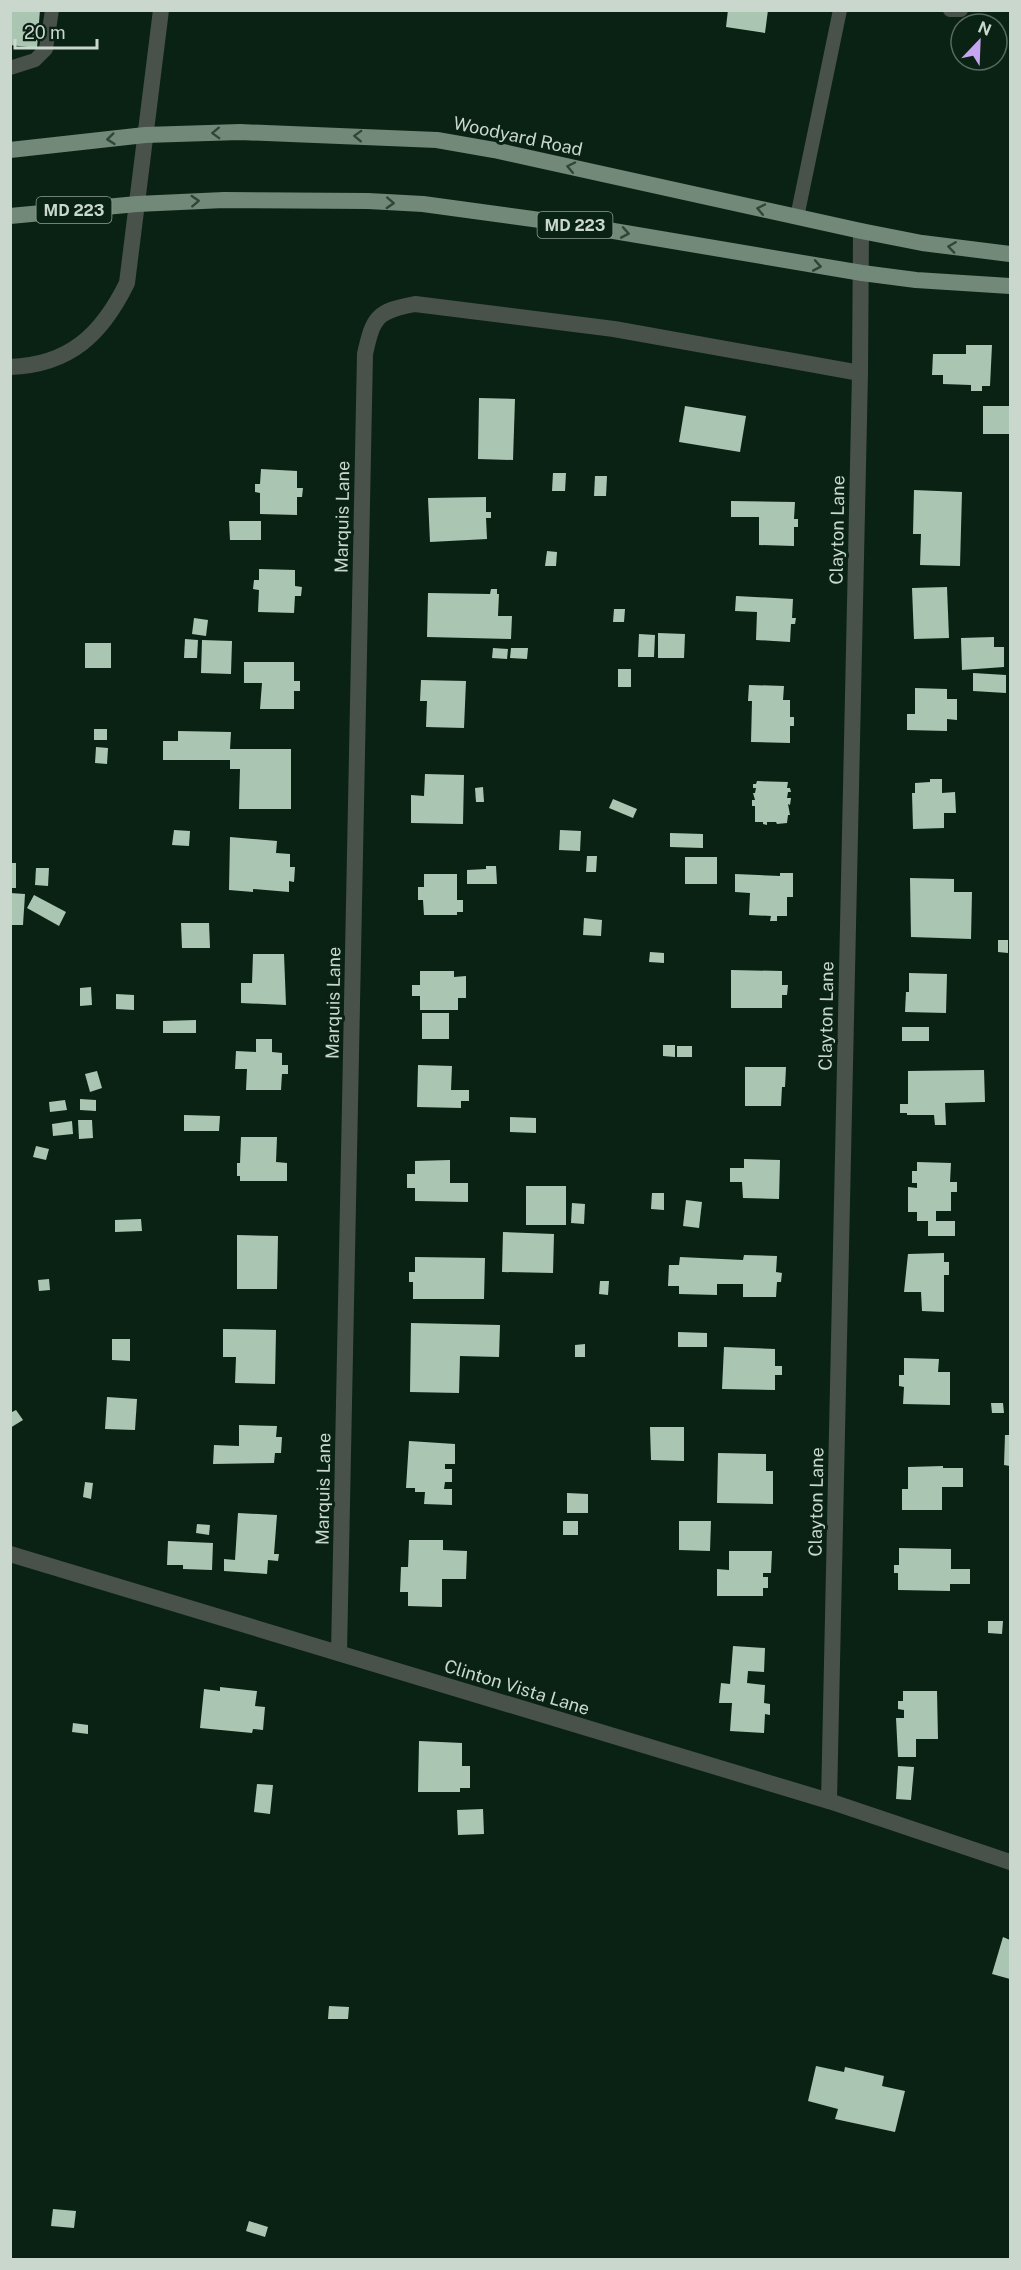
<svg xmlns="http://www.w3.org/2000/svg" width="1021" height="2270" font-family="'Public Sans',sans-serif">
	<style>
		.building { fill: #aac6b2 }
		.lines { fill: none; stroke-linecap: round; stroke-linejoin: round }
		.service { stroke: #48524b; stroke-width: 14 }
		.minor { stroke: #48524b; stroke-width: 16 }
		.primary { stroke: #728878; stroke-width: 16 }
		.oneway { stroke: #2e4636 }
		.labels { text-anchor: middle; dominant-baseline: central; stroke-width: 6; stroke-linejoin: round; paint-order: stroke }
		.shield { fill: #0a2213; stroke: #90a195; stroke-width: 1.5 }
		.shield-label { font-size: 16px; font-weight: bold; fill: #c9d7cd }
		.street-label { font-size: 18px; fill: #c9d7cd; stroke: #0a2213 }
	</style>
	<rect width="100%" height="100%" fill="#0a2213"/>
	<!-- building -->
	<g class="building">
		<path d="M10 10H40L37 48 10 45Z"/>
		<path d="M728 10H768L765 33 726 27Z"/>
		<path d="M966 345H992L990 386H982V391H971V385L943 384V375H932L933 354H966Z"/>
		<path d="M479 398 515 399 513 460 478 459Z"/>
		<path d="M685 406 746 416 740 452 679 442Z"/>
		<rect x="983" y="406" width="27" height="28"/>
		<path d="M261 469 297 471V488H303L302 497H297V515L260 514V493L255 492V484H260Z"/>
		<path d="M553 473H566L565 491H552Z"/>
		<path d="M595 476H607L606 496H594Z"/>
		<path d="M914 490 962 492 960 566 920 565 921 534H913Z"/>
		<path d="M486 497V512H491V518H486L487 539 430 542 428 498Z"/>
		<path d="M731 501 795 502 794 519H798V527H794V546L759 545V517H731Z"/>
		<path d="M229 521H261V540H230Z"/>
		<path d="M547 551 557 552 556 566H545Z"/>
		<path d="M259 569 295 570V586L302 587 301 596H295L294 613 258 612 259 590 253 589 254 580H259Z"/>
		<path d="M947 587 949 638 914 639 912 588Z"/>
		<path d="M491 589H497V594H499L498 616H512L511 639 427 637 428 593 490 594Z"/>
		<path d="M736 596 793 599 792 618H796L795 624H791L790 642 756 640 757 612 735 611Z"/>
		<path d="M614 609H625L624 622H613Z"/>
		<path d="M194 618 208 620 206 636 192 634Z"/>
		<path d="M658 633 685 634 684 658H658Z"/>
		<path d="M639 634 655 635 654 657H638Z"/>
		<path d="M994 637V647H1004V667L962 670 961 638Z"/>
		<path d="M185 639 198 640 197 658H184Z"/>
		<path d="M202 640 232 641 231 674 201 673Z"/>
		<rect x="85" y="643" width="26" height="25"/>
		<path d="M493 648 508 649 507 659 492 658Z"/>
		<path d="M511 648H528L527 659 510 658Z"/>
		<path d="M244 662H294V681H300V691H294V709H260L262 683H244Z"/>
		<rect x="618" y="669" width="13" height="18"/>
		<path d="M973 673 1006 675V693L973 691Z"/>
		<path d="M421 680 466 681 464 728 426 727 427 701H420Z"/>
		<path d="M749 685 784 686 783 700H790V717H794V726H790V743L751 742 752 701H748Z"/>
		<path d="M915 688 947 689V699H957V720L947 719V731L907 730V714H915Z"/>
		<rect x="94" y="729" width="13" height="11"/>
		<path d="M178 731 231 732 230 749H291V809H239L240 769H230V760H163V741H178Z"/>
		<path d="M96 747 108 748 107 764 95 763Z"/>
		<path d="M425 774 464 775 463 824 411 823V795L424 796Z"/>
		<path d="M930 779H942V793L955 792 956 813H944V828L913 829 912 793H915V783L930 782Z"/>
		<path d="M757 781 788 782 787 788H790L791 792H788L787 798H791L790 805 788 804 790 815H788L787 823 777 824 776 822H767V825L763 824V822H755V806H752V800H755L753 793H755L756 788H753V784H756Z"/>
		<path d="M483 787 484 802H476L475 788Z"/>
		<path d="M613 799 637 809 633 818 609 808Z"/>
		<path d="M174 830 190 831 189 846 172 845Z"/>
		<path d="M560 830 581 831 580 851 559 850Z"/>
		<path d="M670 833 703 834V848L670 847Z"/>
		<path d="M230 837 277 841 276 853 290 854V867H295L294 882 289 881V892L253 889V892L229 890Z"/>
		<path d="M587 856H597L596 872H586Z"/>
		<rect x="685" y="857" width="32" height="27"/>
		<rect x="10" y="863" width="6" height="25"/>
		<path d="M486 866H496L497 884H467V870L486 869Z"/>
		<path d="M36 868H49L48 886 35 885Z"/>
		<path d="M780 873H793V897H787V916H777V921H770L771 916 749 915 750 893 735 892V874L780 876Z"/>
		<path d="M424 874H457V900H463V912H457V915H424L423 900H418V887H424Z"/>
		<path d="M910 878 954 879V892H972L971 939 911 937Z"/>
		<path d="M10 893 25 894 23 925H10Z"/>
		<path d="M34 895 66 912 59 926 27 908Z"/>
		<path d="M584 918 602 920 601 936 583 935Z"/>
		<path d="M181 923H209L210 948H182Z"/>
		<path d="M998 940H1008V953L998 952Z"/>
		<path d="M650 952 664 953V963L649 962Z"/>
		<path d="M253 954H284L286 1005 241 1003V983H252Z"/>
		<path d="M731 970 782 971V985H788L787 995H782V1008H731Z"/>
		<path d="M420 971H454V977L466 976V998H458V1010H420V996H412V985H420Z"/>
		<path d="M909 973 947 974 946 1013 905 1012 906 992H909Z"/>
		<path d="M91 987 92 1005 80 1006V988Z"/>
		<path d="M116 994 134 995V1010L116 1009Z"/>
		<rect x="422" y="1013" width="27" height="26"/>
		<path d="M196 1020V1033H163V1021Z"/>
		<rect x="902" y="1027" width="27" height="14"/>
		<path d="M256 1039H272V1052L282 1053V1065H288V1074H282L281 1090H246L247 1069H235L236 1051 256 1052Z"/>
		<path d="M663 1045H675V1057L663 1056Z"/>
		<rect x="677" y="1046" width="15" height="11"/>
		<path d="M418 1065 452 1066 451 1090H469V1101H461V1108L417 1107Z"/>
		<path d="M745 1067H786L785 1087H782L781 1106H745Z"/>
		<path d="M984 1070 985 1102 945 1103 946 1125H935L934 1115H907V1113H900V1104H908V1071Z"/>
		<path d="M97 1071 102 1088 90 1092 85 1074Z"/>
		<path d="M80 1099 96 1100V1111L80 1110Z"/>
		<path d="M65 1100 67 1110 50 1112 49 1102Z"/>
		<path d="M184 1115 220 1116 219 1131H184Z"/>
		<path d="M510 1117 536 1118V1133L510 1132Z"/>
		<path d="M78 1120H92L93 1138 79 1139Z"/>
		<path d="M72 1121 73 1134 53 1136 52 1124Z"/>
		<path d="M241 1137H277L276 1162 287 1163V1181H240V1176H237V1163H240Z"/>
		<path d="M36 1146 49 1149 46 1160 33 1157Z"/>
		<path d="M744 1159 780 1160 779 1199 743 1198 742 1182H730V1168H744Z"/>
		<path d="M450 1160V1183H468V1202L415 1201V1188H407V1174H415V1161Z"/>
		<path d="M917 1162 951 1163 950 1182H957V1192H951V1211H936V1221H955V1236H928V1221H917V1212H908V1187L917 1188V1183H912V1171H917Z"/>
		<rect x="526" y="1186" width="40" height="39"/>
		<path d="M652 1193H664V1210L651 1209Z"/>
		<path d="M686 1200 702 1202 699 1228 683 1226Z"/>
		<path d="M572 1203 585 1204 584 1224 571 1223Z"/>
		<path d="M141 1219 142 1231 115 1232V1220Z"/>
		<path d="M503 1232 554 1234 553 1273 502 1272Z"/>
		<path d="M237 1235 278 1236 277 1289H237Z"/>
		<path d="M944 1253V1262H949V1275H944V1312L922 1311 921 1292H904L908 1254Z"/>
		<path d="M744 1255 777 1256 776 1272 782 1273 781 1282H777L776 1297H743V1284H717V1295L679 1294V1286H668L669 1265H679L680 1257 743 1260Z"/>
		<path d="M415 1257 485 1258 484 1299H413V1282H409V1272H415Z"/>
		<path d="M49 1279 50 1290 39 1291 38 1280Z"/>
		<path d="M600 1281H609L608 1295 599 1294Z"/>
		<path d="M411 1323 500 1325 499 1357 460 1356 459 1393 410 1392Z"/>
		<path d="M223 1329 276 1330 275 1384 235 1383 236 1357H223Z"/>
		<path d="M678 1332 707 1333V1347H678Z"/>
		<path d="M112 1339H130V1361L112 1360Z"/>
		<path d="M585 1344V1357H575V1345Z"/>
		<path d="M724 1347 775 1349V1366H782V1375H775V1390L722 1389Z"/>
		<path d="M904 1358 939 1359 938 1372H950V1405L903 1404 904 1387 899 1386V1375H904Z"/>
		<path d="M107 1397 137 1399 135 1430 105 1429Z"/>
		<path d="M991 1403H1003L1004 1413H992Z"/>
		<path d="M16 1410 23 1420 10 1428V1413Z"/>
		<path d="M239 1425 277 1426 276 1437H282L281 1453H275L274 1463 213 1464 214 1445 239 1446Z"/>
		<path d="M650 1427H684V1461L651 1460Z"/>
		<path d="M1005 1435H1010V1466L1004 1465Z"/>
		<path d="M409 1441 455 1444V1464H445V1469H452V1482H445L444 1489H452V1505L424 1504 425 1492H415V1488H406Z"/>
		<path d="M718 1453 766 1454V1471H773V1504L717 1503Z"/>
		<path d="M943 1466V1468H963V1487H942V1510H902V1489H908V1467Z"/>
		<path d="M85 1482 93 1483 91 1499 83 1497Z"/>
		<path d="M567 1493 588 1494V1513H567Z"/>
		<path d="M238 1513 277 1515 274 1554H279L278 1561 268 1560 267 1574 224 1571V1559L235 1560Z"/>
		<rect x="563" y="1521" width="15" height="14"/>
		<path d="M679 1521H711L710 1551 679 1550Z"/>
		<path d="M197 1524 210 1525 209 1535 196 1533Z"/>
		<path d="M409 1540H443V1550L467 1551 466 1579H442V1607L408 1606V1592H400L401 1567H408Z"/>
		<path d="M168 1541 213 1543 212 1570 183 1569V1565H167Z"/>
		<path d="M899 1548 951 1549V1569H970V1584H950V1591L898 1590V1573H894V1565H899Z"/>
		<path d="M729 1551H772L771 1573H763V1577H768V1588H763V1596H717V1569L729 1570Z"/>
		<path d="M988 1621H1003L1002 1634 988 1633Z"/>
		<path d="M733 1646 765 1648 764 1672 748 1671 747 1683 765 1685 764 1703 770 1704V1715L765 1714 764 1733 730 1731 732 1703H719L721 1683 730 1684Z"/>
		<path d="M220 1687 257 1691 255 1706 265 1707 263 1730 253 1729 252 1733 200 1728 204 1689 220 1691Z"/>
		<path d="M903 1691H937L938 1739H916V1757H898L896 1718H904V1710L898 1709V1701H903Z"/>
		<path d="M73 1723 88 1725V1734L72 1732Z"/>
		<path d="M419 1741 462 1743V1766H470V1788H460V1792H418Z"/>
		<path d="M898 1766 914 1767 911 1800 896 1799Z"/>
		<path d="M257 1784 273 1785 270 1814 254 1812Z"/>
		<path d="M483 1809 484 1834 458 1835 457 1810Z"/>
		<path d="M1003 1937 1010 1940V1979L992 1974Z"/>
		<path d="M329 2006 349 2007 348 2019H328Z"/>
		<path d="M816 2066 844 2072 845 2067 884 2076 882 2086 905 2091 895 2132 835 2119 838 2109 808 2101Z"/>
		<path d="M53 2209 76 2211 74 2228 51 2226Z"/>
		<path d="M249 2221 268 2227 265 2237 246 2231Z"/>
	</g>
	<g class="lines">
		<!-- service -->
		<g class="service">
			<path d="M950 10H961"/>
			<path d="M10 68 35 60 46 49 52 10"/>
			<path d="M797 217 840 10"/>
		</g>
		<!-- minor -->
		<g class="minor">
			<path d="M10 367C70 365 102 334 127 283L161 10"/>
			<path d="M10 1554 829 1801 1010 1862"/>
			<path d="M339 1653 365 354C373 317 377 311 415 304L614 329 860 373"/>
			<path d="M829 1801 860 373 861 231"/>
		</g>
		<!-- primary -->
		<g class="primary">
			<path d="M10 150 145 135 240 132 437 140 494 150 861 231 922 243 1010 254"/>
			<path d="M10 216 137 204 224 200 368 201 423 204 584 226 862 273 916 280 1010 286"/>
		</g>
	</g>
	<!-- one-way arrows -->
	<defs><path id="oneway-chevron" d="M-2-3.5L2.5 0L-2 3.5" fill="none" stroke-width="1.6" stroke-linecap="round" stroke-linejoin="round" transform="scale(1.5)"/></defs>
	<g class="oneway">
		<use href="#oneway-chevron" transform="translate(216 133) rotate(178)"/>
		<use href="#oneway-chevron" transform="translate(358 136) rotate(-178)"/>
		<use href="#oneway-chevron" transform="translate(111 139) rotate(174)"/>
		<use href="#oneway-chevron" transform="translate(571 167) rotate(-168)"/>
		<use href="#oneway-chevron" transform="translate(195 201) rotate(-3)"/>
		<use href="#oneway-chevron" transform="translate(390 203) rotate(3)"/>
		<use href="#oneway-chevron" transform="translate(761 209) rotate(-168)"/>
		<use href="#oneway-chevron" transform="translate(625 233) rotate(10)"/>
		<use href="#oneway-chevron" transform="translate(952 247) rotate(-172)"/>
		<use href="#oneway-chevron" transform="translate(817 266) rotate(10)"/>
	</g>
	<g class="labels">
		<!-- shield labels -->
		<g class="shield">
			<rect x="36.5" y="197" width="75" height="26" rx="4.5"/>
			<rect x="537.5" y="212" width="75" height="26" rx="4.5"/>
		</g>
		<g class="shield-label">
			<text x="74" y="210">MD 223</text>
			<text x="575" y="225">MD 223</text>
		</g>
		<!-- street labels -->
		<g class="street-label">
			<text transform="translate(518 136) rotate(12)">Woodyard Road</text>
			<text transform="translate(342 517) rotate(-89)">Marquis Lane</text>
			<text transform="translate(837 530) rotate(-89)">Clayton Lane</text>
			<text transform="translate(333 1003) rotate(-89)">Marquis Lane</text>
			<text transform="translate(826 1016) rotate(-89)">Clayton Lane</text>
			<text transform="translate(323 1489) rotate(-89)">Marquis Lane</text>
			<text transform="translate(816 1502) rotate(-89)">Clayton Lane</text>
			<text transform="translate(517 1687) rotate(17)">Clinton Vista Lane</text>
		</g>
	</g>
	<!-- border -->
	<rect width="1021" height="2270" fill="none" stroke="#c9d7cd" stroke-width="24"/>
	<!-- north arrow -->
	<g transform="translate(979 42) rotate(23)"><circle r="28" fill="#0a2213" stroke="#566a5d" stroke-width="1.5"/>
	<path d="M0-4.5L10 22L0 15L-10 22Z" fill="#c6a6f0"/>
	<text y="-9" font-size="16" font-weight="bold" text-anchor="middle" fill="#c9d7cd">N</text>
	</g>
	<!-- scale -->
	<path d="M15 39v9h82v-9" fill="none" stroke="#c9d7cd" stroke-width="3"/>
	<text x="24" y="39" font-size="18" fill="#c9d7cd" stroke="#0a2213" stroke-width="4.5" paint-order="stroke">20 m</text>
</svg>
